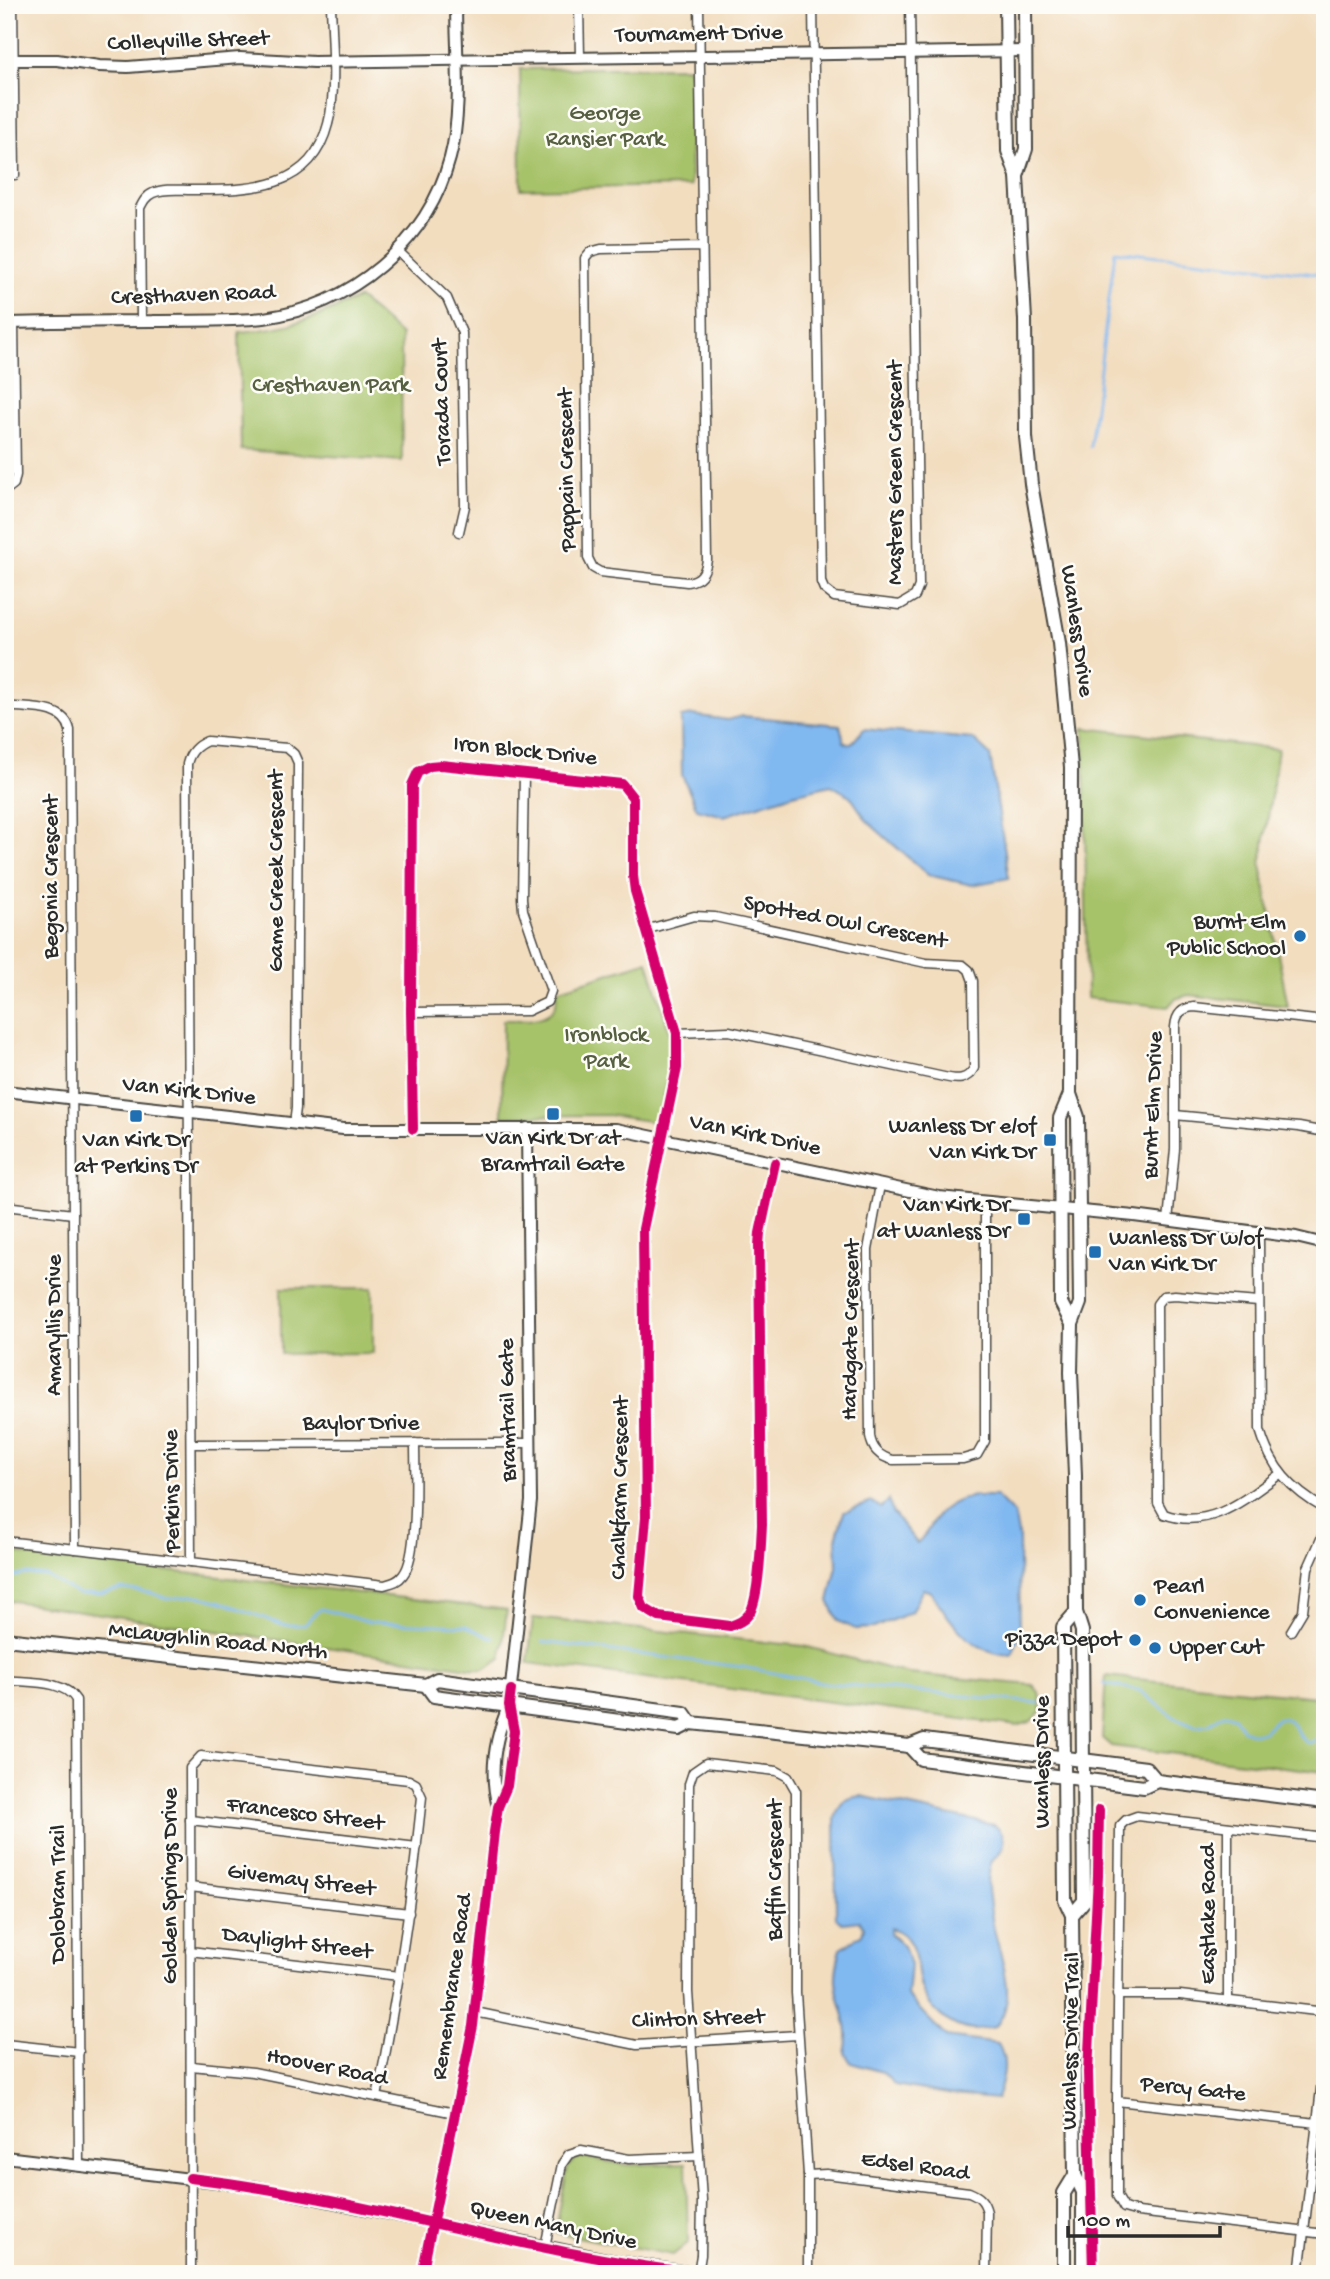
<svg xmlns="http://www.w3.org/2000/svg" width="1330" height="2279" font-family="'Gochi Hand',sans-serif">
	<style>
		.green { fill: #a7c36a; stroke: #69774a; stroke-width: 2 }
		.water { fill: #80b8f0; stroke: #56728e; stroke-width: 2 }
		.lines { fill: none; stroke-linecap: round; stroke-linejoin: round }
		.stream { stroke: #80b8f0; stroke-width: 2.5 }
		.minor-casing { stroke: #494641; stroke-width: 11 }
		.tertiary-casing { stroke: #494641; stroke-width: 14 }
		.secondary-casing { stroke: #494641; stroke-width: 16 }
		.minor { stroke: #fff; stroke-width: 8 }
		.tertiary { stroke: #fff; stroke-width: 10 }
		.secondary { stroke: #fff; stroke-width: 12 }
		.cycleway-casing { stroke: #fdfcf7; stroke-width: 15 }
		.cycleway { stroke: #d6006c; stroke-width: 10 }
		.poi-dot { fill: #1f6fb2; stroke: #fdfcf7; stroke-width: 2.5 }
		.labels { text-anchor: middle; dominant-baseline: central; stroke-width: 5; stroke-linejoin: round; paint-order: stroke }
		.street-label { font-size: 23px; fill: #2b2b2b; stroke: #fdfcf7 }
		.park-label { font-size: 23px; fill: #566041; stroke: #fdfcf7 }
		.poi-label { font-size: 23px; fill: #2b2b2b; stroke: #fdfcf7; text-anchor: end }
	</style>
	<rect width="100%" height="100%" fill="#fdfcf7"/>
	<filter id="ink" filterUnits="userSpaceOnUse"><feTurbulence type="fractalNoise" baseFrequency=".0143" numOctaves="2"/><feDisplacementMap in="SourceGraphic" scale="14" xChannelSelector="R" yChannelSelector="G"/><feConvolveMatrix kernelMatrix="1 2 1 2 8 2 1 2 1" color-interpolation-filters="sRGB"/></filter>
	<filter id="wash" filterUnits="userSpaceOnUse"><feTurbulence type="fractalNoise" baseFrequency=".00686" numOctaves="4" result="noise"/><feDisplacementMap in="SourceGraphic" scale="28" xChannelSelector="R" yChannelSelector="G"/><feGaussianBlur stdDeviation="1.57" result="paint"/><feColorMatrix in="noise" values="0 0 0 0 0 0 0 0 0 0 0 0 0 0 0 0 0 1.4 0 .05"/><feComposite in="paint" operator="in"/></filter>
	<g filter="url(#wash)">
		<rect width="100%" height="100%" fill="#f2ddbf"/>
		<!-- green -->
		<g class="green">
			<path d="M687 67 689 69 691 186 521 189 520 69Z"/>
			<path d="M359 298 401 335 402 461 241 450 239 332C287 329 316 318 359 298Z"/>
			<path d="M1084 728 1278 749 1261 865 1288 1006 1189 995 1175 999 1168 1007 1087 998Z"/>
			<path d="M648 961 672 1040 670 1071 658 1120 655 1122 608 1115 502 1116 503 1020C526 1020 560 1024 557 990Z"/>
			<path d="M281 1288H373V1353L281 1354Z"/>
			<path d="M5 1552 507 1610 501 1658 483 1670 5 1600Z"/>
			<path d="M533 1618 804 1646 909 1674 1033 1685 1039 1692 1042 1710 1030 1722 1017 1726 528 1663Z"/>
			<path d="M1106 1676 1325 1698V1772L1111 1746 1102 1738Z"/>
			<path d="M582 2157 627 2165 686 2163 688 2243 673 2255 557 2233 556 2227 568 2166 575 2159Z"/>
		</g>
		<!-- water -->
		<g class="water">
			<path d="M693 715 728 720 742 716 840 725 844 742 851 744 864 729 973 739 990 755 1009 878 972 885 928 875 868 822 850 796 831 785 793 794 724 816 697 809 682 775 681 717Z"/>
			<path d="M973 1496H996L1014 1514 1019 1538 1020 1634 1012 1655C970 1653 952 1623 931 1592L923 1589 911 1612 874 1628 855 1629 838 1621 829 1601 837 1566 836 1539 844 1512 872 1502 881 1508 889 1500 892 1512 917 1543C929 1533 929 1525 938 1515 948 1504 959 1500 973 1496Z"/>
			<path d="M861 1796 994 1825C1003 1831 1008 1843 1000 1852 1000 1853 993 1859 993 1859 988 1868 987 1888 989 1897 990 1908 992 1918 994 1929 1001 1959 1019 2000 995 2027 988 2028 980 2030 973 2030 950 2028 927 2008 921 1987 914 1962 919 1938 891 1928L890 1933 905 1948 910 1965 907 1996 946 2037 998 2044C1009 2063 1003 2079 997 2099L953 2095 895 2085 882 2072 851 2063 845 2053C852 2022 839 2011 836 1982 835 1970 838 1960 841 1948L862 1934 864 1927 860 1921 842 1923 836 1918 835 1819C839 1803 844 1798 861 1796Z"/>
		</g>
		<g class="lines">
			<!-- stream -->
			<g class="stream">
				<path d="M1090 447 1115 251 1325 275"/>
				<path d="M5 1578 27 1574 46 1576 78 1594H101L122 1589 152 1593 168 1599 194 1595 219 1601 283 1625H305L312 1616 321 1609 369 1622 466 1626 487 1636 493 1637"/>
				<path d="M543 1642 743 1667 827 1683 1039 1703"/>
				<path d="M1103 1684 1139 1690 1174 1717 1196 1726 1209 1724 1223 1714H1227L1235 1717 1243 1730 1254 1734 1264 1731 1278 1718C1297 1717 1294 1736 1308 1743L1320 1740 1325 1730"/>
			</g>
		</g>
	</g>
	<g filter="url(#ink)">
		<g class="lines">
			<defs>
				<g id="minor">
					<path d="M13 5 15 175"/>
					<path d="M579 5 580 57"/>
					<path d="M699 5 707 560C705 573 701 580 687 582L600 572 593 568 588 558 585 258 590 252 601 249 702 247"/>
					<path d="M813 5 821 582 824 589 834 597 900 605 915 596 919 586 910 5"/>
					<path d="M398 251 447 298 462 333 465 506 459 532"/>
					<path d="M141 321 140 208C143 202 146 196 153 193 164 188 179 190 191 190 247 190 311 192 328 124 337 92 332 39 331 5"/>
					<path d="M5 491 14 484 16 475 14 322"/>
					<path d="M5 706C27 709 64 704 70 730L75 1549"/>
					<path d="M645 930 694 916 715 917 926 963 963 965 969 970 973 981 974 1068C967 1081 957 1080 944 1077L729 1031 677 1033"/>
					<path d="M411 1012 528 1011 547 1002 551 991 523 910 522 898 524 773"/>
					<path d="M1175 1115 1299 1127 1325 1132"/>
					<path d="M294 1124 296 1108 298 763 294 754 287 748 207 741C196 746 190 752 187 764L191 1562 384 1585C391 1583 398 1582 403 1575 419 1556 415 1470 415 1443"/>
					<path d="M413 1129 411 1012 412 785 418 772 430 766 441 765 622 784 633 798V876L635 891 677 1033V1068L643 1229 646 1518 639 1596 644 1608 659 1617 730 1626C738 1623 744 1621 749 1614 759 1601 761 1544 762 1525L759 1245 760 1233 775 1163"/>
					<path d="M880 1185 868 1250 870 1436C872 1450 880 1457 893 1460L963 1459 977 1455 985 1441V1201"/>
					<path d="M5 1206 73 1214"/>
					<path d="M1168 1221 1175 1149V1027C1176 1015 1181 1008 1194 1007L1325 1021"/>
					<path d="M1259 1233 1260 1430C1271 1468 1291 1490 1325 1509"/>
					<path d="M1258 1302 1175 1295 1163 1296 1157 1304 1158 1503 1164 1514C1210 1531 1245 1499 1280 1474"/>
					<path d="M191 1444 530 1443"/>
					<path d="M5 1541 191 1562"/>
					<path d="M1291 1631 1303 1611 1308 1568 1325 1530"/>
					<path d="M5 1680C27 1683 64 1679 76 1700L79 2166"/>
					<path d="M190 1820 417 1847"/>
					<path d="M190 1887 409 1913"/>
					<path d="M190 1951 399 1976"/>
					<path d="M1117 1995H1180L1325 2012"/>
					<path d="M1228 2001V1827"/>
					<path d="M475 2012 637 2045 798 2035"/>
					<path d="M5 2044 79 2052"/>
					<path d="M191 2066 253 2072 455 2113"/>
					<path d="M1117 2101V2196L1124 2208 1138 2212 1325 2234"/>
					<path d="M1317 2123 1117 2101 1120 1826 1126 1820 1137 1816 1325 1838"/>
					<path d="M808 2175 826 2174 969 2192C979 2196 984 2200 987 2212L986 2274"/>
					<path d="M545 2247 562 2164 569 2154 581 2150 629 2159 699 2156"/>
					<path d="M698 2273 701 2255 702 2200 688 1992 689 1784 693 1772 706 1763 777 1771 788 1777 796 1791V1993L808 2175V2274"/>
					<path d="M191 2274 190 1768 201 1756 409 1780 416 1784 422 1797C412 1897 397 1998 377 2097"/>
					<path d="M1299 2274 1325 2055"/>
				</g>
				<g id="tertiary">
					<path d="M5 60H57L99 66 128 67 240 58 314 62 1025 51"/>
					<path d="M5 323C55 322 104 321 153 321 190 320 228 322 264 318 351 306 427 244 450 158 463 110 456 55 456 5"/>
					<path d="M5 1091 343 1129H616L939 1197 1134 1216 1296 1237 1325 1244"/>
					<path d="M498 1807C489 1773 495 1737 509 1705"/>
					<path d="M5 2157 258 2187 622 2262 701 2274"/>
					<path d="M422 2274 473 2026 494 1832 498 1807 507 1786 514 1731 509 1705 531 1501 527 1128"/>
				</g>
				<g id="secondary">
					<path d="M1006 5 1008 151 1017 176 1025 320 1026 437 1031 484 1059 643 1071 767 1070 1094 1078 1117 1080 1303 1072 1324 1071 1372 1075 1476 1076 1612 1082 1631 1084 1901 1072 1915"/>
					<path d="M1017 176 1026 149 1025 5"/>
					<path d="M1070 1094 1060 1118 1061 1303 1072 1324"/>
					<path d="M1076 1612 1063 1627 1065 1900 1072 1915 1075 2175 1083 2192V2274"/>
					<path d="M5 1639 426 1685 437 1679 684 1713 691 1723"/>
					<path d="M426 1685 434 1696 679 1729 691 1723 909 1746 924 1740 1146 1768 1157 1781"/>
					<path d="M909 1746 921 1759 1144 1787 1157 1781 1325 1802"/>
					<path d="M1064 2274V2193L1075 2175"/>
				</g>
			</defs>
			<!-- minor casing -->
			<use href="#minor" class="minor-casing"/>
			<!-- tertiary casing -->
			<use href="#tertiary" class="tertiary-casing"/>
			<!-- secondary casing -->
			<use href="#secondary" class="secondary-casing"/>
			<!-- minor -->
			<use href="#minor" class="minor"/>
			<!-- tertiary -->
			<use href="#tertiary" class="tertiary"/>
			<!-- secondary -->
			<use href="#secondary" class="secondary"/>
			<defs>
				<g id="cycleway">
					<path d="M413 1129 411 1012 412 785 418 772 430 766 441 765 622 784 633 798V876L635 891 677 1033V1068L643 1229 646 1518 639 1596 644 1608 659 1617 730 1626C738 1623 744 1621 749 1614 759 1601 761 1544 762 1525L759 1245 760 1233 775 1163"/>
					<path d="M190 2178C363 2198 529 2254 701 2274"/>
					<path d="M422 2274 473 2026 494 1832 498 1807 507 1786 514 1731 509 1705 511 1690"/>
					<path d="M1093 2274 1088 2072 1098 1876 1099 1810"/>
				</g>
			</defs>
			<!-- cycleway casing -->
			<use href="#cycleway" class="cycleway-casing"/>
			<!-- cycleway -->
			<use href="#cycleway" class="cycleway"/>
		</g>
	</g>
	<!-- markers -->
	<g class="poi-dot">
		<circle cx="1300" cy="936" r="7"/>
		<rect x="546" y="1107" width="14" height="14" rx="3.5"/>
		<rect x="129" y="1109" width="14" height="14" rx="3.5"/>
		<rect x="1043" y="1133" width="14" height="14" rx="3.5"/>
		<rect x="1017" y="1212" width="14" height="14" rx="3.5"/>
		<rect x="1088" y="1245" width="14" height="14" rx="3.5"/>
		<circle cx="1140" cy="1600" r="7"/>
		<circle cx="1135" cy="1640" r="7"/>
		<circle cx="1155" cy="1648" r="7"/>
	</g>
	<g class="labels">
		<!-- street labels -->
		<g class="street-label">
			<text transform="translate(699 35) rotate(-1)">Tournament Drive</text>
			<text transform="translate(188 42) rotate(-2)">Colleyville Street</text>
			<text transform="translate(193 296) rotate(-2)">Cresthaven Road</text>
			<text transform="translate(443 402) rotate(-92)">Torada Court</text>
			<text transform="translate(568 470) rotate(-91)">Pappain Crescent</text>
			<text transform="translate(896 473) rotate(-90)">Masters Green Crescent</text>
			<text transform="translate(1076 631) rotate(82)">Wanless Drive</text>
			<text transform="translate(525 752) rotate(6)">Iron Block Drive</text>
			<text transform="translate(277 871) rotate(-90)">Game Creek Crescent</text>
			<text transform="translate(52 877) rotate(-90)">Begonia Crescent</text>
			<text transform="translate(845 923) rotate(11)">Spotted Owl Crescent</text>
			<text transform="translate(189 1092) rotate(6)">Van Kirk Drive</text>
			<text transform="translate(1154 1105) rotate(-88)">Burnt Elm Drive</text>
			<text transform="translate(755 1136) rotate(12)">Van Kirk Drive</text>
			<text transform="translate(55 1325) rotate(-90)">Amaryllis Drive</text>
			<text transform="translate(852 1330) rotate(-89)">Hardgate Crescent</text>
			<text transform="translate(509 1410) rotate(-91)">Bramtrail Gate</text>
			<text x="361" y="1424">Baylor Drive</text>
			<text transform="translate(621 1488) rotate(-89)">Chalkfarm Crescent</text>
			<text transform="translate(173 1491) rotate(-91)">Perkins Drive</text>
			<text transform="translate(218 1642) rotate(6)">McLaughlin Road North</text>
			<text transform="translate(1043 1762) rotate(-90)">Wanless Drive</text>
			<text transform="translate(305 1815) rotate(7)">Francesco Street</text>
			<text transform="translate(776 1870) rotate(-90)">Baffin Crescent</text>
			<text transform="translate(301 1881) rotate(7)">Givemay Street</text>
			<text transform="translate(171 1886) rotate(-90)">Golden Springs Drive</text>
			<text transform="translate(59 1894) rotate(-90)">Dolobram Trail</text>
			<text transform="translate(1209 1914) rotate(-90)">Eastlake Road</text>
			<text transform="translate(297 1944) rotate(7)">Daylight Street</text>
			<text transform="translate(453 1987) rotate(-82)">Remembrance Road</text>
			<text transform="translate(698 2020) rotate(-2)">Clinton Street</text>
			<text transform="translate(1072 2041) rotate(-89)">Wanless Drive Trail</text>
			<text transform="translate(327 2068) rotate(11)">Hoover Road</text>
			<text transform="translate(1193 2090) rotate(6)">Percy Gate</text>
			<text transform="translate(915 2167) rotate(8)">Edsel Road</text>
			<text transform="translate(553 2226) rotate(12)">Queen Mary Drive</text>
		</g>
		<!-- park labels -->
		<g class="park-label">
			<text x="605" y="114">George<tspan x="605" dy="26">Ransier Park</tspan></text>
			<text x="331" y="386">Cresthaven Park</text>
			<text x="606" y="1036">Ironblock<tspan x="606" dy="26">Park</tspan></text>
		</g>
		<!-- poi labels -->
		<g class="poi-label">
			<text x="1286" y="923">Burnt Elm<tspan x="1286" dy="26">Public School</tspan></text>
			<text x="1036" y="1127">Wanless Dr e/of<tspan x="1036" dy="26">Van Kirk Dr</tspan></text>
			<text x="553" y="1139" text-anchor="middle">Van Kirk Dr at<tspan x="553" dy="26">Bramtrail Gate</tspan></text>
			<text x="136" y="1141" text-anchor="middle">Van Kirk Dr<tspan x="136" dy="26">at Perkins Dr</tspan></text>
			<text x="1010" y="1206">Van Kirk Dr<tspan x="1010" dy="26">at Wanless Dr</tspan></text>
			<text x="1109" y="1239" text-anchor="start">Wanless Dr w/of<tspan x="1109" dy="26">Van Kirk Dr</tspan></text>
			<text x="1154" y="1587" text-anchor="start">Pearl<tspan x="1154" dy="26">Convenience</tspan></text>
			<text x="1121" y="1640">Pizza Depot</text>
			<text x="1169" y="1648" text-anchor="start">Upper Cut</text>
		</g>
	</g>
	<!-- margin -->
	<rect width="1330" height="2279" fill="none" stroke="#fdfcf7" stroke-width="28"/>
	<!-- scale -->
	<path d="M1068 2226v10h152v-10" fill="none" stroke="#2b2b2b" stroke-width="3.5"/>
	<text x="1078" y="2226" font-size="21" fill="#2b2b2b" stroke="#fdfcf7" stroke-width="5" paint-order="stroke">100 m</text>
</svg>
